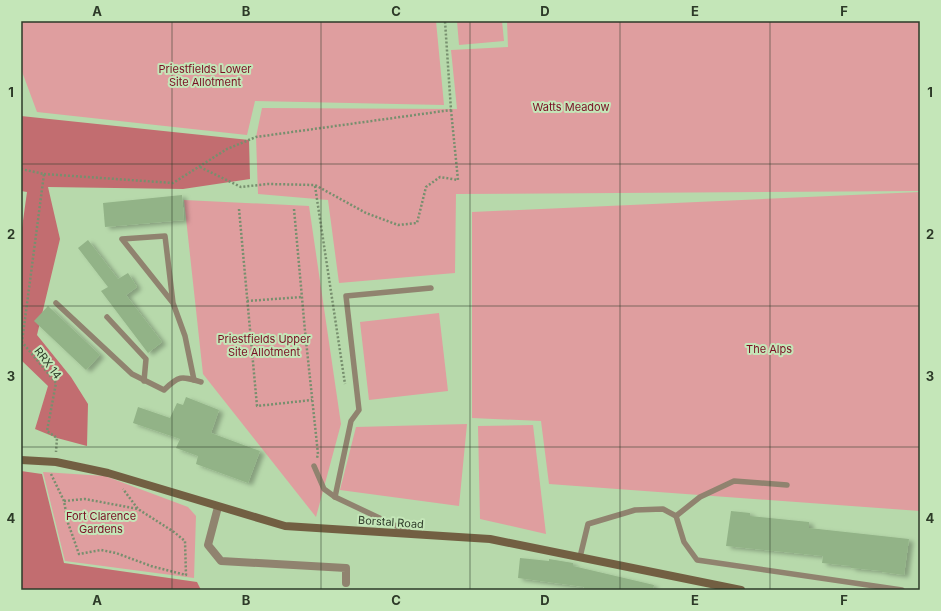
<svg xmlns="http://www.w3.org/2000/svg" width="941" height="611" font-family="Inter,sans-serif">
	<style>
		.green { fill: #df9e9f }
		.forest { fill: #c26d70 }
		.building { fill: #92b387; filter: url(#shadow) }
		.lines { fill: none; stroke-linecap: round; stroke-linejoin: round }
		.path { stroke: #778f6e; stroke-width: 2.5; stroke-dasharray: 2 2; stroke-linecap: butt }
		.lane { stroke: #90836f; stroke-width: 5.5 }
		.street { stroke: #90836f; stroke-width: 8 }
		.secondary { stroke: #725f42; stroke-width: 8 }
		.grid { fill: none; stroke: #2d3a28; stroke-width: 1; stroke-opacity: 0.55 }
		.labels { text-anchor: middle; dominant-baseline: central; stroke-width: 4; stroke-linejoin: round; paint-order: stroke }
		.park-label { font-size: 11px; fill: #790f24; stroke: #c4e6b8 }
		.street-label { font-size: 11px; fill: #2d3a28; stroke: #c4e6b8 }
		.neatline { fill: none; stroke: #2d3a28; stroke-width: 1.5 }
		.grid-label { font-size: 13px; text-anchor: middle; font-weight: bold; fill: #2d3a28 }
	</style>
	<defs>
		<filter id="shadow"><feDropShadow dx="4.5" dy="2.5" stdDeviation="2" flood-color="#0004"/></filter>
	</defs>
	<rect width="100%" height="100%" fill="#b7d9ab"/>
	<!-- green -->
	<g class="green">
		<path d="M21 21H436L444 105 255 101 247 135 37 112 21 69Z"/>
		<path d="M457 21H502L504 41 459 45Z"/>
		<path d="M507 21H920V191L456 194 455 273 339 283 328 200 258 194 256 137 262 108 457 109 451 50 508 47Z"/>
		<path d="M920 192V511L549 484 541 421 472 418V212Z"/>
		<path d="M184 200 309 206 341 424 316 517 203 374Z"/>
		<path d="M439 313 448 391 369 400 360 322Z"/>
		<path d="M467 424 459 506 340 490 356 427Z"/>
		<path d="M533 425 546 534 480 519 478 426Z"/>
		<path d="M43 472 105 476 188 507 196 516 194 578 65 561Z"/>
	</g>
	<!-- forest -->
	<g class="forest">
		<path d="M21 116 249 140 250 179 183 189 48 187 60 239 37 335 71 377 88 404 87 446 57 438 35 429 48 386 21 360V235L27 192 21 191Z"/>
		<path d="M21 471 42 474 64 563 197 582 201 590H21Z"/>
	</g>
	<!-- building -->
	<g class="building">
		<path d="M182 195 184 220 105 227 103 203Z"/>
		<path d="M88 240 118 279 128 273 137 287 126 295 162 342 148 353 101 291 108 287 78 248Z"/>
		<path d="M48 306 100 355 86 370 34 321Z"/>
		<path d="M186 397 219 410 211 433 260 451 248 483 196 464 198 456 176 448 180 439 133 423 138 407 170 418 177 403 183 405Z"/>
		<path d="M731 511 750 513V516L809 522V528L909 539 904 575 882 572V571L851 568V566L822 563 823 556 726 546Z"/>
		<path d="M520 558 549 561V559L573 563V566L654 585 653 590H583L584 587 518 578Z"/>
	</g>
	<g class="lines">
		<!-- path -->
		<g class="path">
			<path d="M200 167 241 187 268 184 315 185 366 213 398 225 417 223 426 187 440 177 458 180 451 110"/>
			<path d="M21 169 44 174 22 342 56 383 47 431 57 438 56 452"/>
			<path d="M44 174 173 183 227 149 256 137 451 110 445 21"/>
			<path d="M315 186 345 384"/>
			<path d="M239 209 257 406 312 400"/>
			<path d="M294 209 305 331 318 454 317 458"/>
			<path d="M247 301 302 297"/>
			<path d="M51 474 64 501 68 523 79 554 101 550 116 553 151 566 186 575 185 541 174 532 138 509 123 489"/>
			<path d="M64 501 85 499 138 509"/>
		</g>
		<!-- lane -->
		<g class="lane">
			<path d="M56 303 132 374 164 390C179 375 181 376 201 382"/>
			<path d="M173 303 122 239 165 236 173 303 185 336 194 380"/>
			<path d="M107 317 146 359 144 381"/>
			<path d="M314 466 324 489 335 497 409 532"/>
			<path d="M335 497 351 421 359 410 346 296 431 288"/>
			<path d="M676 516 700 497 734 481 787 485"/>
			<path d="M580 557 588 524 635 510 663 509 676 516 684 542 697 560 902 590"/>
		</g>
		<!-- street -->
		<path class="street" d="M218 507 208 545 221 561 346 568V583"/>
		<!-- secondary -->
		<path class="secondary" d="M21 460 56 462 108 473 285 526 490 539 741 590"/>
	</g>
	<!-- grid -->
	<path class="grid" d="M172 21V590M321 21V590M470 21V590M620 21V590M770 21V590M21 164H920M21 306H920M21 447H920"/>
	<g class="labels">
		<!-- park labels -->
		<g class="park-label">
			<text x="205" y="69">Priestfields Lower<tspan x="205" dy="13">Site Allotment</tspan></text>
			<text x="571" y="107">Watts Meadow</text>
			<text x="264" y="339">Priestfields Upper<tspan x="264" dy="13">Site Allotment</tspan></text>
			<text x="769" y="349">The Alps</text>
			<text x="101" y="516">Fort Clarence<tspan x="101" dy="13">Gardens</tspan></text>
		</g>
		<!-- street labels -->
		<g class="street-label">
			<text transform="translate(48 363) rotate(53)">RRX 14</text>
			<text transform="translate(391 522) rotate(4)">Borstal Road</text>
		</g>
	</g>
	<!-- border -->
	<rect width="941" height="611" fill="none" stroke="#c4e6b8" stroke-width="44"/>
	<rect x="22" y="22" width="897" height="567" class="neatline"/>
	<g class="grid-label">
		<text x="97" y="16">A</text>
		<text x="246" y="16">B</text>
		<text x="396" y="16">C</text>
		<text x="545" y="16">D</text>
		<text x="695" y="16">E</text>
		<text x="844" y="16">F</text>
		<text x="11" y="97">1</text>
		<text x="930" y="97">1</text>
		<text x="11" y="239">2</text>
		<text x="930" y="239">2</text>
		<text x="11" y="381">3</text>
		<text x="930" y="381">3</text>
		<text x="11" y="523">4</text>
		<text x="930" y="523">4</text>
		<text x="97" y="605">A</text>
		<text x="246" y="605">B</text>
		<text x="396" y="605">C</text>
		<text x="545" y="605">D</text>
		<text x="695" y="605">E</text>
		<text x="844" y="605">F</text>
	</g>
</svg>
